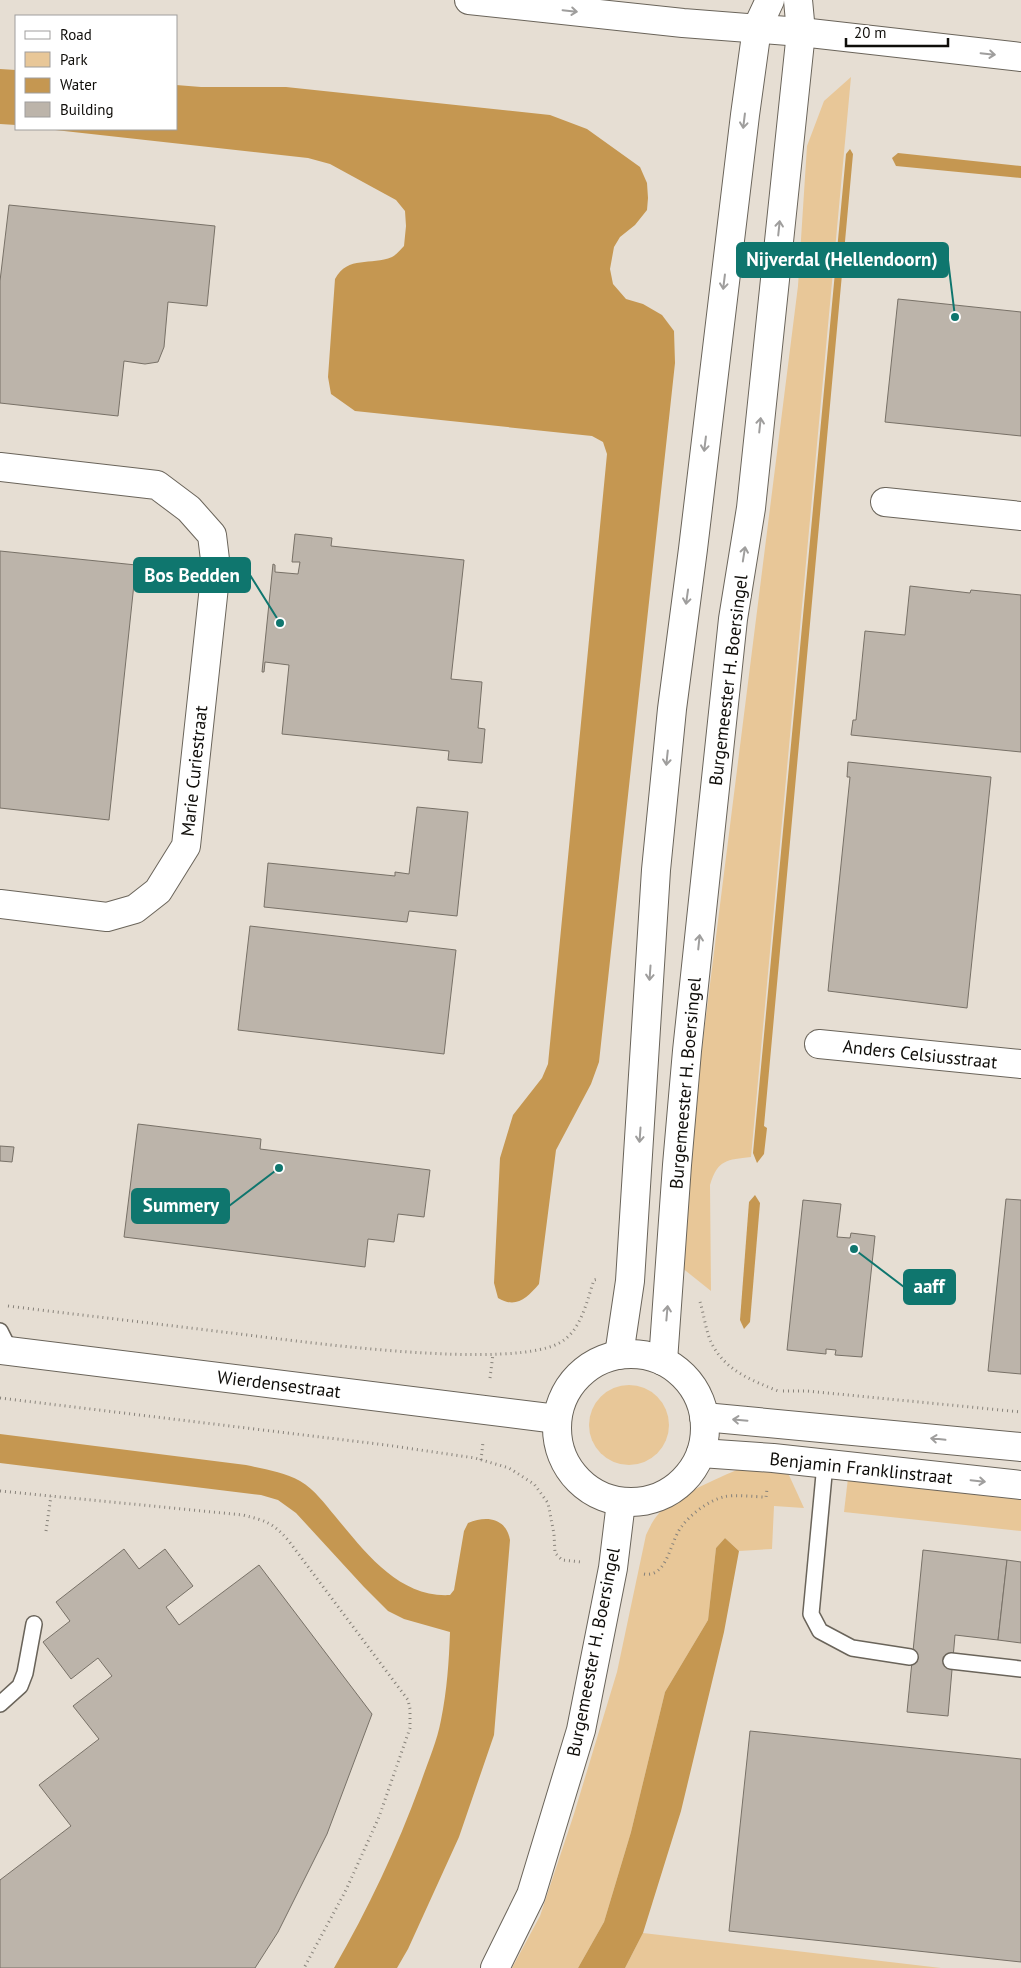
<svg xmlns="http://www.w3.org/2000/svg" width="1021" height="1968" font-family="'PT Sans',sans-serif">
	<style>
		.green { fill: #e8c798 }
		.water { fill: #c59751 }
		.building { fill: #bcb4aa; stroke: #787167 }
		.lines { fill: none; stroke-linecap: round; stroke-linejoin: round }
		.lane-casing { stroke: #6a645a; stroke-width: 18 }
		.street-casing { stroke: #6a645a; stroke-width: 30 }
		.secondary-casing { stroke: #6a645a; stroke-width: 30 }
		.primary-casing { stroke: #6a645a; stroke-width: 30 }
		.path { stroke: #88837b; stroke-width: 3; stroke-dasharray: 1 4; stroke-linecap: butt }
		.lane { stroke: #fff; stroke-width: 15 }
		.street { stroke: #fff; stroke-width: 28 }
		.secondary { stroke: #fff; stroke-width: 28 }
		.primary { stroke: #fff; stroke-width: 28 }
		.oneway { stroke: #9f9e9d }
		.labels { text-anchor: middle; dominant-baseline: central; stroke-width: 4; stroke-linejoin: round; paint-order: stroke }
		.street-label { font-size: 18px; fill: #0f0d09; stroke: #fff }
		.leader { fill: none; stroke: #0f766e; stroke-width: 2 }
		.callout-dot { fill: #0f766e; stroke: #fff; stroke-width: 2 }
		.callout { fill: #0f766e; stroke: #0f766e; stroke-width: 2 }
		.callout-label { font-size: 19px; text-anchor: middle; font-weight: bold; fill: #fff }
	</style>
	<rect width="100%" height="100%" fill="#e6ded3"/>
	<!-- green -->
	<g class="green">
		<path d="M851 77 751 1157C727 1160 718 1159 710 1185L711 1291 681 1267 691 1135 798 286 807 146 824 101Z"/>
		<circle cx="629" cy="1425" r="40"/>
		<path d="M741 1468 788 1473 804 1508 774 1506 772 1549 739 1551 725 1538 716 1548 708 1620 665 1692 631 1832 604 1922 578 1968H512L540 1916 574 1814 617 1672 646 1535C649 1529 652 1522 656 1517 669 1498 719 1478 741 1468Z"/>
		<path d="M848 1478 1021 1497V1531L844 1512Z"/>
		<path d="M643 1933 941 1968H625Z"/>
	</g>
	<!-- water -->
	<g class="water">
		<path d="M0 69 16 70V125L0 124Z"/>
		<path d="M176 85 201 87H286L550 115 587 129 640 167 647 183 648 198 647 210 635 225 620 237 614 247 610 269 613 284 626 299 643 304 662 315 674 331 675 363 599 1062 591 1084 556 1150 539 1284C527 1298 516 1309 498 1298L494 1283 500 1158 513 1115 542 1078 548 1064 607 454 603 442 592 436 355 411 331 394 328 377 335 279C348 255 371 266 392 257 396 255 400 250 404 246L406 226 405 211 396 200 330 164 308 158 46 129H176Z"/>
		<path d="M850 149 853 154 764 1126 767 1128 764 1154 757 1163 753 1153 846 154Z"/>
		<path d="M898 153 1021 166V178L896 166 892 158Z"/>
		<path d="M755 1195 760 1203 750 1322 744 1329 740 1320 749 1202Z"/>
		<path d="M0 1434 246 1465C264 1469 284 1472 300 1481 315 1490 325 1504 335 1516 365 1552 399 1598 450 1595L454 1590 464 1531 468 1523C487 1515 506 1518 510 1540L494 1735 459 1837 408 1949 397 1968H334C368 1909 397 1848 420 1785 427 1764 437 1742 441 1720 447 1691 449 1661 450 1632L404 1619 388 1611 364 1587 296 1513 278 1500 261 1495 0 1463Z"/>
		<path d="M725 1538 739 1551 724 1632 681 1811 643 1933 625 1968H578L604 1922 631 1832 665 1692 708 1620 716 1548Z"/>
	</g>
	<!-- building -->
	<g class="building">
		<path d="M9 205 215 226 207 306 168 302 164 347 158 362 145 364 124 361 118 416 0 403V281Z"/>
		<path d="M898 299 1021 312V436L885 422Z"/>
		<path d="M295 534 332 538 331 546 464 560 451 679 482 682 478 728 485 729 482 763 448 760 449 751 282 734 289 665 265 662 264 672H262L273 564 275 565V572L298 574 300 562H292Z"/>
		<path d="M0 551 136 565 109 820 0 808Z"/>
		<path d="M910 586 970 593 971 590 1021 595V752L851 735 853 720H856L865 631 905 635Z"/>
		<path d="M848 762 991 777 967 1008 828 991 850 777H847Z"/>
		<path d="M417 807 468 812 457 916 409 911 407 922 264 907 268 863 395 876V872L409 874Z"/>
		<path d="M250 926 456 950 444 1054 238 1030Z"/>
		<path d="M138 1124 261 1139 260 1149 430 1170 424 1217 398 1214 394 1242 368 1239 365 1267 124 1237Z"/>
		<path d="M0 1146 14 1147 12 1162 0 1161Z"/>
		<path d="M1006 1199 1021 1200V1374L988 1371Z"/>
		<path d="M803 1200 841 1204 837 1237 850 1238 851 1233 875 1236 862 1357 835 1355 836 1350 826 1349V1354L787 1350Z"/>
		<path d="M124 1549 139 1569 165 1549 193 1586 166 1607 179 1625 259 1565 372 1714 327 1834 278 1932 255 1968H0V1880L71 1826 39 1785 99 1739 73 1706 112 1676 98 1658 71 1679 43 1642 70 1621 56 1602Z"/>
		<path d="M923 1550 1007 1560 998 1640 955 1635 948 1716 907 1712Z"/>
		<path d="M1007 1560 1021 1562V1643L998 1640Z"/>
		<path d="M750 1731 1021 1759V1962L729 1931Z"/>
	</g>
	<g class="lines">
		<defs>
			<g id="lane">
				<path d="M0 1331 10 1351"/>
				<path d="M825 1464 811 1614 820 1631 852 1648 910 1657"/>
				<path d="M951 1661 1021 1669"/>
				<path d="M0 1704 20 1686 25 1673 34 1624"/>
			</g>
			<g id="street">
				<path d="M0 467 157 485 189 509 212 535 216 568 186 846 158 891 135 909 107 917 0 904"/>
				<path d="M885 502 1021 516"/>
				<path d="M819 1044 1021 1064"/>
				<path d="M704 1417 1021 1447"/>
				<path d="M701 1453 773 1458 1021 1485"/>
			</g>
			<path id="secondary" d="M0 1350 557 1419"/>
			<g id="primary">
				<path d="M469 0 683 23 801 32 1021 57"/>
				<circle cx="631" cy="1428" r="74"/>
				<path d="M619 1355 630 1281 656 870 672 709 693 549 745 115 757 28 770 0"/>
				<path d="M663 1361 677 1165 687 1051 733 619 751 508 801 32 798 0"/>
				<path d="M495 1968 531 1895 581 1730 613 1568 621 1502"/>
			</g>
		</defs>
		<!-- lane casing -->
		<use href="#lane" class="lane-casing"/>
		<!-- street casing -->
		<use href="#street" class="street-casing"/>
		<!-- secondary casing -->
		<use href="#secondary" class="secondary-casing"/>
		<!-- primary casing -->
		<use href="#primary" class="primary-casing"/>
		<!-- path -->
		<g class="path">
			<path d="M700 1302C704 1314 706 1333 712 1344 726 1371 751 1380 778 1391"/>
			<path d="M8 1306C80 1315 151 1323 223 1332 285 1339 520 1374 564 1340 582 1327 587 1300 594 1280L598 1279"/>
			<path d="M490 1378 493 1354"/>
			<path d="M783 1391H807L1021 1412"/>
			<path d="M0 1398 386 1445 475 1458 509 1468 534 1484 548 1503 554 1534 555 1553 562 1560 581 1562"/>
			<path d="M481 1460 483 1442"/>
			<path d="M0 1491 243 1515C266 1521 272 1522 288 1540L408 1700 410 1709V1728L379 1817 346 1890 304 1968"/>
			<path d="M46 1531 51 1496"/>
			<path d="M644 1574C668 1578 670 1540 682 1526 691 1514 708 1501 723 1497 734 1494 754 1497 766 1497L767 1489"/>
		</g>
		<!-- lane -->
		<use href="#lane" class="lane"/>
		<!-- street -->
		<use href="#street" class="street"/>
		<!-- secondary -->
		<use href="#secondary" class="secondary"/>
		<!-- primary -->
		<use href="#primary" class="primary"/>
	</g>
	<!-- one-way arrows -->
	<defs><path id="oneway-shaft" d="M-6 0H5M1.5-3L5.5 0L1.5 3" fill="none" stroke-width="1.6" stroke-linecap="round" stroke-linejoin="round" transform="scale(1.25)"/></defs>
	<g class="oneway">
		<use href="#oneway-shaft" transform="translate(570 11) rotate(6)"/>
		<use href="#oneway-shaft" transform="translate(988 54) rotate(6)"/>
		<use href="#oneway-shaft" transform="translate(744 121) rotate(97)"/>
		<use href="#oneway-shaft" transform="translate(779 228) rotate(-84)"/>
		<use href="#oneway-shaft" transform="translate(724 282) rotate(97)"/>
		<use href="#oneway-shaft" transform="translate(760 425) rotate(-84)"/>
		<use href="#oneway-shaft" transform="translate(705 444) rotate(97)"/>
		<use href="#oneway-shaft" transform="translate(744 554) rotate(-81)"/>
		<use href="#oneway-shaft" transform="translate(687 597) rotate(98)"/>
		<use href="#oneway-shaft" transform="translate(667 758) rotate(96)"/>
		<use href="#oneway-shaft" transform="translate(699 942) rotate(-84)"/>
		<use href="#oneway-shaft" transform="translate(650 973) rotate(94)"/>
		<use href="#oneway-shaft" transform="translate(640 1135) rotate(94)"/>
		<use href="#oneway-shaft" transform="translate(667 1313) rotate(-85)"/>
		<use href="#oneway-shaft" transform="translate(740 1420) rotate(-175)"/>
		<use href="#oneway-shaft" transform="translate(938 1439) rotate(-174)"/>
		<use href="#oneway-shaft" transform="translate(978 1481) rotate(6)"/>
	</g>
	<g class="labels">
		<!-- street labels -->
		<g class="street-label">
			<text transform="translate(728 680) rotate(-83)">Burgemeester H. Boersingel</text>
			<text transform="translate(194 771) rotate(-84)">Marie Curiestraat</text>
			<text transform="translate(920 1054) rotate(6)">Anders Celsiusstraat</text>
			<text transform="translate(685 1083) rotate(-85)">Burgemeester H. Boersingel</text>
			<text transform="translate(279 1384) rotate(7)">Wierdensestraat</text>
			<text transform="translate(861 1468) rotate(6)">Benjamin Franklinstraat</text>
			<text transform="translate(593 1652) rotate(-79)">Burgemeester H. Boersingel</text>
		</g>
	</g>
	<!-- callouts -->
	<path class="leader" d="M955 317L948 260M280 623L250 575M279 1168L229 1206M854 1249L904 1287"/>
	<g class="callout-dot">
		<circle cx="955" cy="317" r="5"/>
		<circle cx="280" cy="623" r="5"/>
		<circle cx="279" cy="1168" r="5"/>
		<circle cx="854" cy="1249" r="5"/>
	</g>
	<g class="callout">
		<rect x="737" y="243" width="211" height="34" rx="5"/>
		<rect x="134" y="558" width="116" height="34" rx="5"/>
		<rect x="132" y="1189" width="97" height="34" rx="5"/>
		<rect x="904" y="1270" width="51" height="34" rx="5"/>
	</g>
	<g class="callout-label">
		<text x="842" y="266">Nijverdal (Hellendoorn)</text>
		<text x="192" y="582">Bos Bedden</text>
		<text x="181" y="1212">Summery</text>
		<text x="929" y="1293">aaff</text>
	</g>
	<!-- legend -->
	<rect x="15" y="15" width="162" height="115" fill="#ffffff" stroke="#9f9e9d"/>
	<rect x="25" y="31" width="25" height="8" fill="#ffffff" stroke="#9f9e9d"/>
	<text x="60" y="40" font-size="15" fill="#0f0d09">Road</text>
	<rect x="25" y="52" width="25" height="15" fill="#e8c798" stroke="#9f9e9d"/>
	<text x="60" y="65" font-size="15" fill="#0f0d09">Park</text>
	<rect x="25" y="78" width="25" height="15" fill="#c59751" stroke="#9f9e9d"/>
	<text x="60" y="90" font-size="15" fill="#0f0d09">Water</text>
	<rect x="25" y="102" width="25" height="15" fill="#bcb4aa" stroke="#9f9e9d"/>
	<text x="60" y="115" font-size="15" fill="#0f0d09">Building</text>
	<!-- scale -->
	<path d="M846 38v8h102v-8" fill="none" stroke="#0f0d09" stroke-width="2.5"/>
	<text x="854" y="38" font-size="15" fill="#0f0d09" stroke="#ffffff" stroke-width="4" paint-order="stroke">20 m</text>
</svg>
